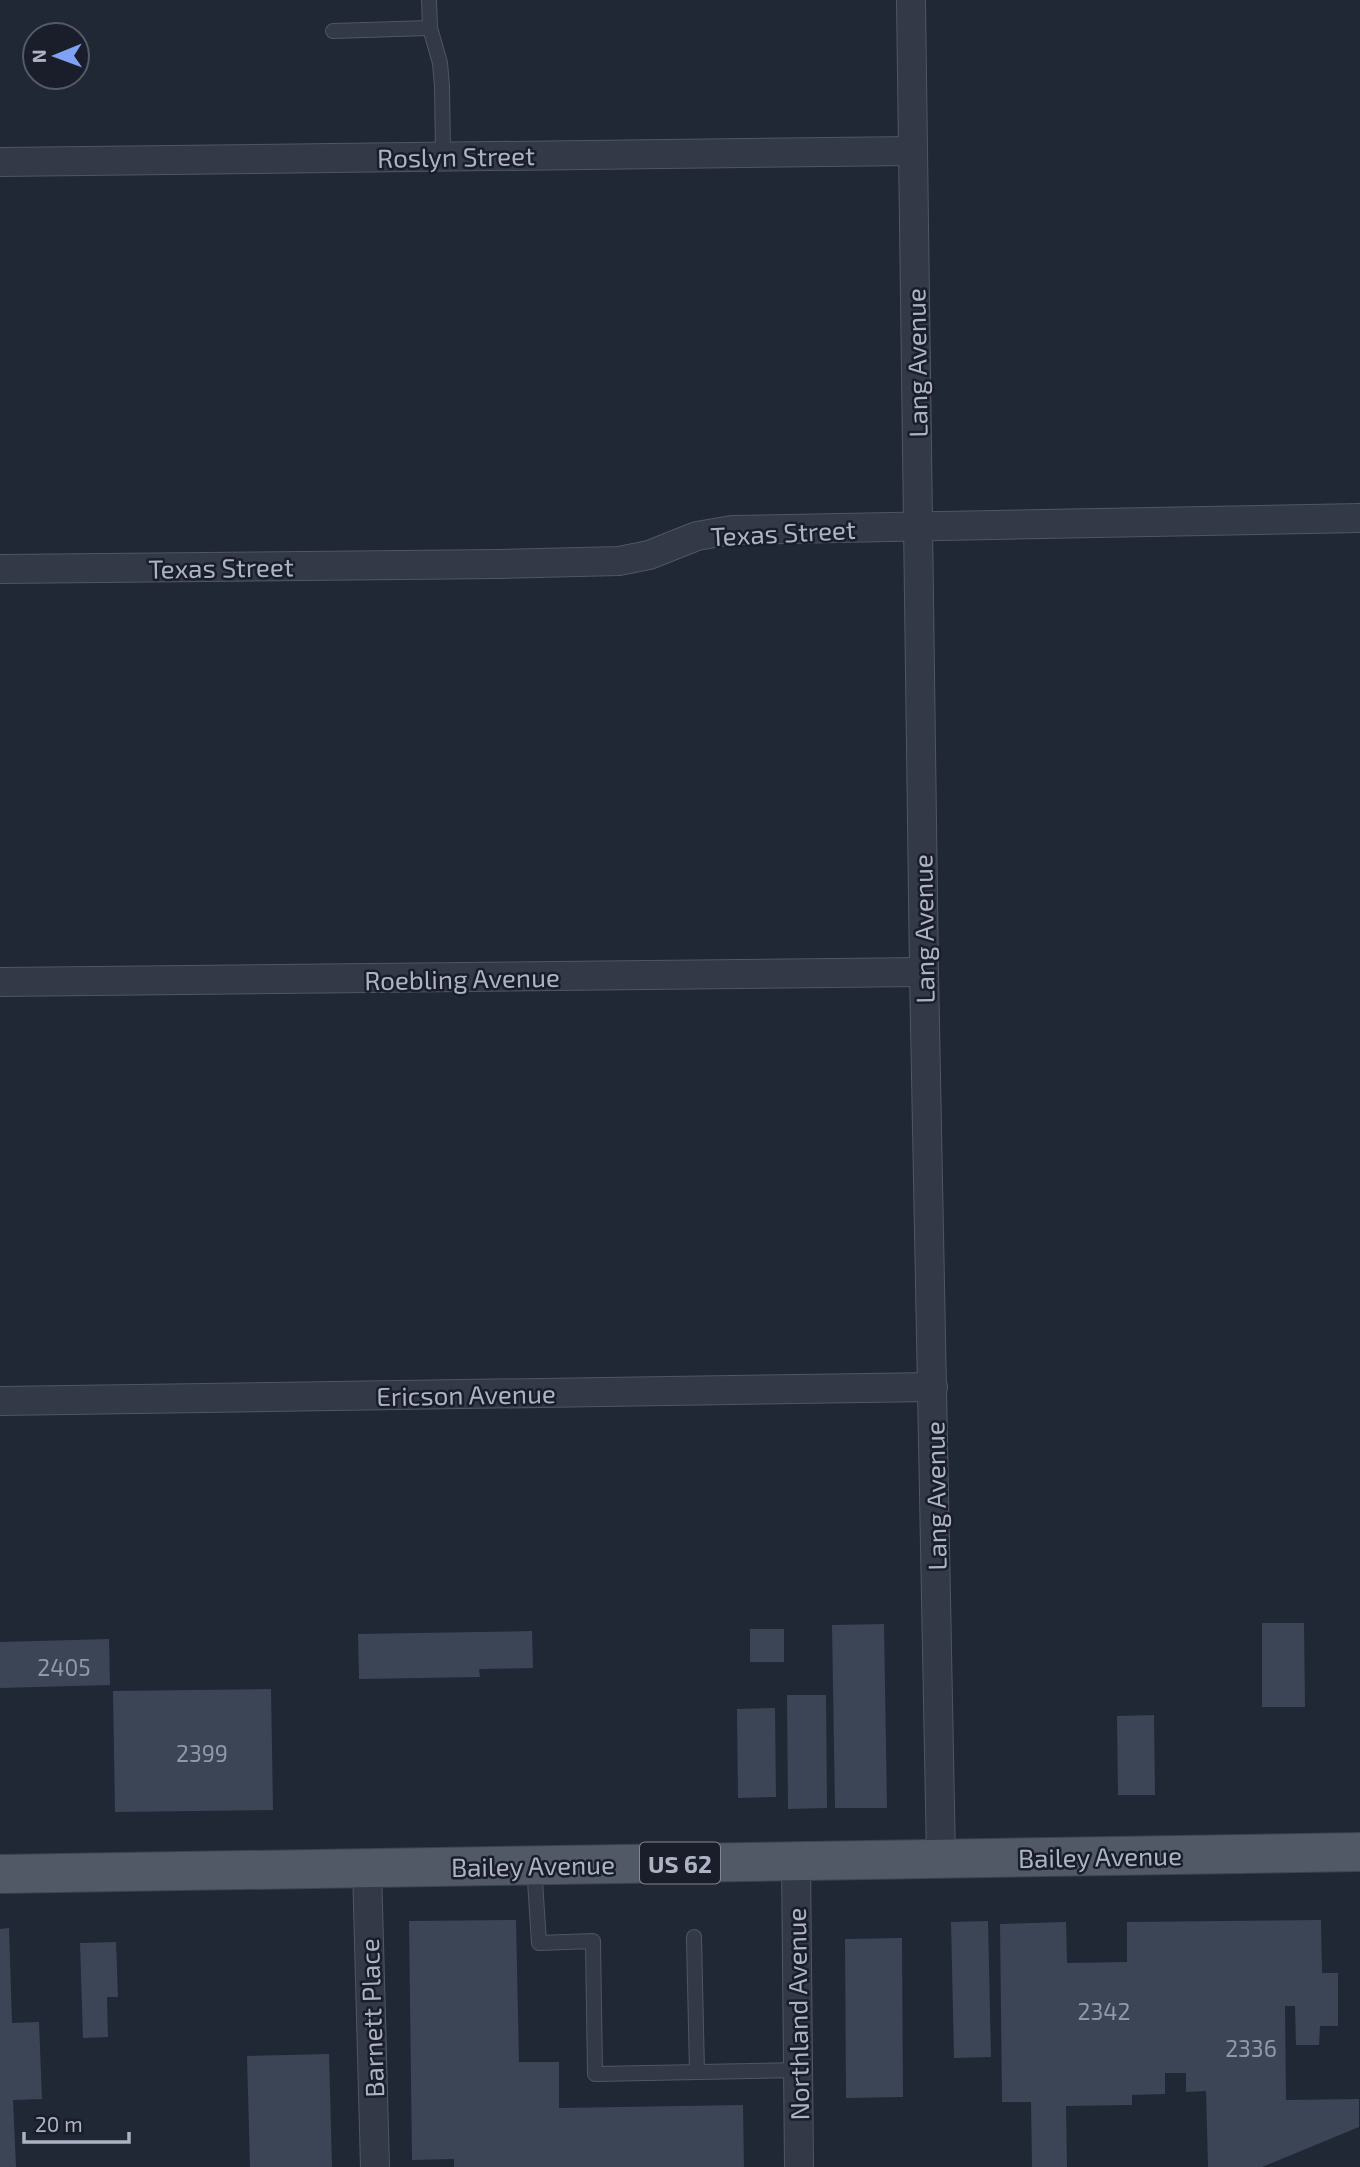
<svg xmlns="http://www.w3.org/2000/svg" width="1360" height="2167" font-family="'Exo 2',sans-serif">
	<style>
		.building { fill: #3c4556 }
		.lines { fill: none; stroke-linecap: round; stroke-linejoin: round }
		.service-casing { stroke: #505664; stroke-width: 16 }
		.minor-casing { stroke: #505664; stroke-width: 30 }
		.primary-casing { stroke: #3c4250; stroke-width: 40 }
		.service { stroke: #333946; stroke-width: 14 }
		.minor { stroke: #333946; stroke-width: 28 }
		.primary { stroke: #515866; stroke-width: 38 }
		.labels { text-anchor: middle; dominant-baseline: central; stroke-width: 5; stroke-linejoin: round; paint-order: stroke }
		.number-label { font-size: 23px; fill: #9198a8 }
		.shield { fill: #191e2a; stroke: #818695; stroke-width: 2 }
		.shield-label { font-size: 24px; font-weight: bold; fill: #adb3c3 }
		.street-label { font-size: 26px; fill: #adb3c3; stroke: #191e2a }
	</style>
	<rect width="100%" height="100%" fill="#202735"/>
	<!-- building -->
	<g class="building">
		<path d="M1262 1623H1304L1305 1707H1262Z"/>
		<path d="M884 1624 887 1808H835L832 1625Z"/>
		<rect x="750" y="1629" width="34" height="33"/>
		<path d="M532 1631 533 1668 479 1669 480 1677 359 1679 358 1634Z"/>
		<path d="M109 1639 110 1685 0 1688V1642Z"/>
		<path d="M271 1689 273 1810 115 1812 113 1691Z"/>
		<path d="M787 1695H826L827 1808 788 1809Z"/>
		<path d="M775 1708 776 1797 738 1798 737 1709Z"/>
		<path d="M1154 1715 1155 1795H1118L1117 1716Z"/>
		<path d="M516 1920 519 2062H559V2108L743 2105 744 2167H454V2159L412 2160 409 1921Z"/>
		<path d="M1321 1920 1322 1973H1338V2026H1320L1319 2045H1296L1295 2006H1285L1286 2100 1359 2099V2127L1262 2167H1208L1206 2091 1186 2092V2073H1165V2094L1132 2095V2105L1066 2106 1067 2167H1032L1031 2102H1002L1000 1924 1066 1922 1067 1963 1127 1962V1922Z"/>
		<path d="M988 1921 991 2057 954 2058 951 1922Z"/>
		<path d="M9 1928 12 2023 39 2022 42 2099 13 2100 16 2167H0V1929Z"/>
		<path d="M902 1938 903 2097 846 2098 845 1939Z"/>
		<path d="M116 1942 118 1997H107L108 2037 83 2038 80 1943Z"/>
		<path d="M329 2054 332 2167H250L247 2056Z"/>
	</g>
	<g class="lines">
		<defs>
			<g id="service">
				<path d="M429 0 430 28 440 63 442 86 443 156"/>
				<path d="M333 31 430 28"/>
				<path d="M534 1865 539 1943 593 1941 595 2074 798 2070"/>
				<path d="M694 1937 697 2072"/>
			</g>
			<g id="minor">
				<path d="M911 0 924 972 941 1859"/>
				<path d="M0 162 913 151"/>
				<path d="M0 569 499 564 619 561 649 555 697 536 732 530 1360 518"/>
				<path d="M0 982 924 972"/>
				<path d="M0 1401 933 1387"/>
				<path d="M796 1861 799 2167"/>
				<path d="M367 1868 375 2167"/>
			</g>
			<path id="primary" d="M0 1874 1360 1852"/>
		</defs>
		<!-- service casing -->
		<use href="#service" class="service-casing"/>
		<!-- minor casing -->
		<use href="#minor" class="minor-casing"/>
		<!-- primary casing -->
		<use href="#primary" class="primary-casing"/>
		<!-- service -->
		<use href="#service" class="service"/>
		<!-- minor -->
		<use href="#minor" class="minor"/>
		<!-- primary -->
		<use href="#primary" class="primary"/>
	</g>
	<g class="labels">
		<!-- number labels -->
		<g class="number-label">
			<text x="64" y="1667">2405</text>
			<text x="202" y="1753">2399</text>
			<text x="1104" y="2011">2342</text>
			<text x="1251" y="2048">2336</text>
		</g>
		<!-- shield labels -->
		<rect class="shield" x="640" y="1842.5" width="80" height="41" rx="5"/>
		<g class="shield-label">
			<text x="680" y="1863">US 62</text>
		</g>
		<!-- street labels -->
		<g class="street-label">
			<text transform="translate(456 156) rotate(-1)">Roslyn Street</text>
			<text transform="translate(916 363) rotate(-91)">Lang Avenue</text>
			<text transform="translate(783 532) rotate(-3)">Texas Street</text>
			<text transform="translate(221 567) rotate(-1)">Texas Street</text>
			<text transform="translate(923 929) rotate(-91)">Lang Avenue</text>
			<text transform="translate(462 978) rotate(-1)">Roebling Avenue</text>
			<text transform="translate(466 1394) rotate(-1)">Ericson Avenue</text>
			<text transform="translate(935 1496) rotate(-91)">Lang Avenue</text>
			<text transform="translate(1100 1856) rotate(-1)">Bailey Avenue</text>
			<text transform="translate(533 1865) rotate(-1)">Bailey Avenue</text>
			<text transform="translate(797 2014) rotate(-91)">Northland Avenue</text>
			<text transform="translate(371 2018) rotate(-92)">Barnett Place</text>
		</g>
	</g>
	<!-- north arrow -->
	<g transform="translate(56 56) rotate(269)"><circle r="33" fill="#191e2a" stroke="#545a67" stroke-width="2"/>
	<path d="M0-5L12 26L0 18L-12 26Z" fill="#80a2f5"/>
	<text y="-10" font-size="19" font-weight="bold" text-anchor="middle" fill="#adb3c3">N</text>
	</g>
	<!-- scale -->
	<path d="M24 2132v10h105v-10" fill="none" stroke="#adb3c3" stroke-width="3.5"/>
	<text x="35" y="2132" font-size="21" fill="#adb3c3" stroke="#191e2a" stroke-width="5" paint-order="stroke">20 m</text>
</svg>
